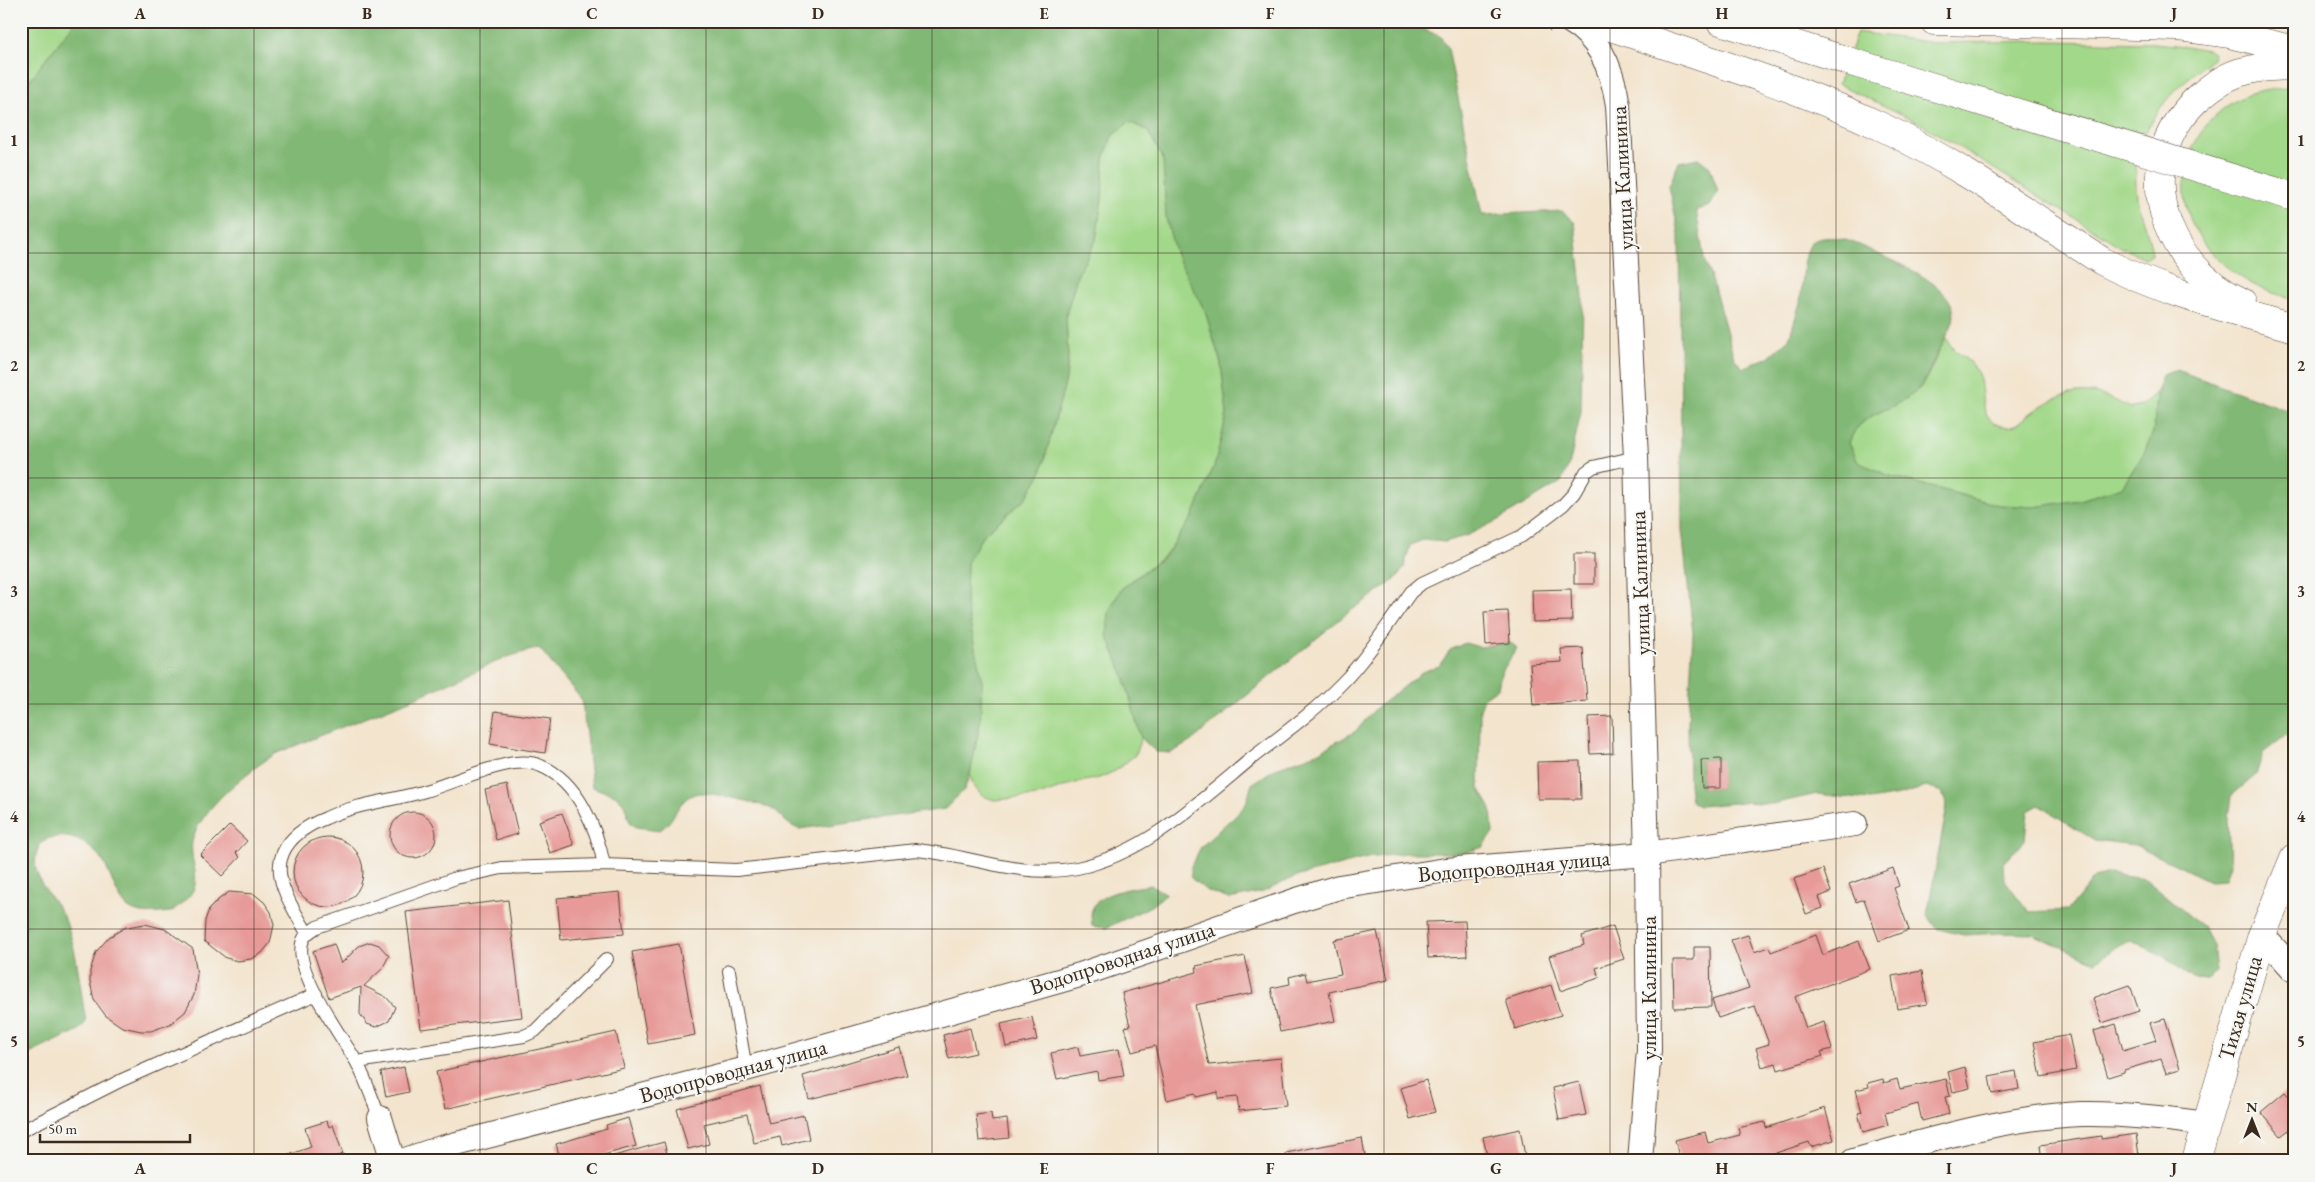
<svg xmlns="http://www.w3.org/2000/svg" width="2315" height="1182" font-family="'EB Garamond',serif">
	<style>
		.green { fill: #a2d889; stroke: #6e8154 }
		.forest { fill: #81b875; stroke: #5e714a; fill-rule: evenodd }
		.building { fill: #e79a97 }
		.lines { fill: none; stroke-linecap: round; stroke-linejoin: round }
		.service-casing { stroke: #574638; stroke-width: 14 }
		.minor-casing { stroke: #574638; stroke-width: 26 }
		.tertiary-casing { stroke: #574638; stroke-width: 29 }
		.primary-casing { stroke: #574638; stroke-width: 29 }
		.trunk-casing { stroke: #574638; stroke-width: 29 }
		.path { stroke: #574638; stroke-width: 3; stroke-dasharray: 1 4; stroke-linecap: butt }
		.service { stroke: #fff; stroke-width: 12 }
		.minor { stroke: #fff; stroke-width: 24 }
		.tertiary { stroke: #fff; stroke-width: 28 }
		.primary { stroke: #fff; stroke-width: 28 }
		.trunk { stroke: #fff; stroke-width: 28 }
		.trunk-bridge-casing { stroke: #574638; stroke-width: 29; stroke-linecap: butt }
		.trunk-bridge { stroke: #fff; stroke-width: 28 }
		.grid { fill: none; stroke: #3b2a1e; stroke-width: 1; stroke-opacity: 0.55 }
		.labels { text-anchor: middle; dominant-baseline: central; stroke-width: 4; stroke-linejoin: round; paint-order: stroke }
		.street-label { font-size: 22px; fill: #3b2a1e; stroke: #f6f6f2 }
		.neatline { fill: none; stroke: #3b2a1e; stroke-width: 2 }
		.grid-label { font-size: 16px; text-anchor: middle; font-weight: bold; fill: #3b2a1e }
	</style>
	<rect width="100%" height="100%" fill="#f6f6f2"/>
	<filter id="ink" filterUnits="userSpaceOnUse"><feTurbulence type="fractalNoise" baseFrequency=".02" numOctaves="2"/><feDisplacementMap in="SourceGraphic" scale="10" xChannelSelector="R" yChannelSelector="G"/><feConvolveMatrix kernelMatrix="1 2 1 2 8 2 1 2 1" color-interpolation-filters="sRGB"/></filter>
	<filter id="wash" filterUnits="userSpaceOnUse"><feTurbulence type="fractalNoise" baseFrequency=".0096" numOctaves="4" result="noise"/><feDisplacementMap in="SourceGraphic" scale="20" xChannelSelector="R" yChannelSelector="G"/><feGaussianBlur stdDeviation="1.12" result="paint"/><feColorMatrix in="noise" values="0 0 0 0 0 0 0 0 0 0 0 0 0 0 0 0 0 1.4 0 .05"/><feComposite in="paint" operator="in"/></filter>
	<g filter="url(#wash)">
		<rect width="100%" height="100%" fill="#f3e4cd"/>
		<!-- green -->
		<g class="green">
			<path d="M21 21H76L21 91Z"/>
			<path d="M1857 32 1935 43 2047 41 2153 43 2186 46 2208 50 2214 53 2213 58C2164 95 2126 136 2138 203 2141 220 2151 238 2152 255L2144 258 2121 247 1918 122 1838 84Z"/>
			<path d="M2294 87V299C2281 295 2266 292 2254 285 2233 274 2208 254 2196 232 2171 185 2189 127 2235 101 2253 91 2274 89 2294 87Z"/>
			<path d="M1129 122 1147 130 1163 158 1166 218 1176 255 1205 311 1221 364 1227 414 1215 464 1193 516 1166 554 1121 589 1108 635 1124 676 1141 738 1135 755 1115 771 1099 778 1075 783 1038 796 994 800 981 795 973 785 970 775 980 723 982 682 966 604 967 563 983 535 1026 498 1041 473 1066 379 1068 359 1066 315 1077 276 1096 240 1102 198 1104 159 1112 136Z"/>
			<path d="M1946 336C1952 355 1966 354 1976 370 1985 384 1978 407 1991 420 1996 425 2005 428 2012 426 2021 424 2027 415 2034 411 2046 402 2062 395 2076 393 2100 391 2111 399 2131 408L2142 406 2158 390 2153 432 2144 453 2122 487 2080 500 2035 507 1999 505 1890 476 1858 463 1849 443C1860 410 1897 410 1920 388 1927 381 1940 348 1946 336Z"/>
		</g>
		<!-- forest -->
		<g class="forest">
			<path d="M76 21H1402L1440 36 1448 49 1482 215 1562 211 1575 223 1583 297 1581 412 1570 462 1561 482 1500 519 1468 535 1445 542 1423 540 1410 545 1404 568 1396 579 1345 615 1190 742 1171 753 1156 752 1141 738 1124 676 1107 635 1109 611 1121 589 1166 555 1193 516 1215 464 1227 414 1221 363 1205 311 1176 255 1166 218 1163 158 1147 130 1129 122 1112 136 1104 159 1102 198 1096 240 1077 276 1066 315 1068 359 1066 379 1041 473 1026 498 983 535 967 563 966 604 982 682 980 723 970 775 964 790 945 809 799 829C783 823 783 816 772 809 764 804 710 792 700 793 696 793 689 796 686 799 674 809 675 820 660 830L636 827 630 822 624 804 615 795 592 787 582 700 539 648 507 657 417 697 277 753C250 769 198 810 192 842 191 848 192 856 193 861 200 890 193 894 171 912 158 913 141 916 130 909 118 902 111 875 104 863 99 854 91 848 82 842 72 837 61 835 50 838 36 841 33 861 37 873 42 890 58 903 66 922 78 953 80 989 86 1022L79 1030 21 1058V91Z"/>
			<path d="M1698 158 1710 167 1718 192 1710 206 1696 210 1704 259 1712 280 1734 358 1743 368 1768 357 1789 339 1800 303 1805 257 1811 242C1832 231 1856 243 1876 253 1898 263 1962 289 1953 321 1950 332 1943 342 1938 352 1929 369 1926 385 1910 396 1887 413 1859 413 1849 443L1858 462 1890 476 1999 505 2034 507 2080 500 2122 487 2144 453 2153 432 2158 390 2162 375 2177 370 2294 413V729L2263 753 2256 775 2231 796 2228 819 2230 865 2225 880 2210 881 2135 845 2094 840 2039 805 2028 811 2025 840 2003 863 2004 879 2029 912 2068 910 2094 878 2109 874 2145 879 2203 927 2213 945 2216 971 2207 980 2193 979 2165 957 2131 940C2113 945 2110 954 2095 962L2033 934 2000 933 1964 935 1938 929 1927 915 1947 807 1942 792 1926 787 1899 795 1870 800 1817 794 1772 804 1746 802 1699 806 1691 801 1689 785 1688 723 1693 633 1682 530 1679 233 1669 186 1679 162ZM1720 759 1721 788H1702L1701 760Z"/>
			<path d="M1465 643 1479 647 1511 643 1517 648 1501 673 1498 688 1484 698 1480 709 1479 788 1491 809 1493 833 1483 847 1464 853H1406L1367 858 1295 877 1263 892 1229 899 1207 891 1191 878V866L1201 847 1245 806 1252 784 1276 768 1317 753 1356 731 1375 709 1422 672 1439 666 1450 650Z"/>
			<path d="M1151 885 1166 894 1151 906 1106 928 1092 926C1092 922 1090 914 1092 910 1098 891 1135 888 1151 885Z"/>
		</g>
		<g id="blocks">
			<!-- building -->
			<g class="building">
				<rect x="1574" y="554" width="20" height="30"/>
				<path d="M1571 589 1572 621 1533 622 1532 590Z"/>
				<path d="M1508 611 1510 643 1486 645 1484 612Z"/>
				<path d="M1583 648 1587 701 1533 705 1530 664 1562 662 1561 649Z"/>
				<path d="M495 711 550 719 545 753 490 744Z"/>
				<path d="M1612 716 1613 753 1590 754 1588 717Z"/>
				<path d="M1721 759V788H1702L1701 760Z"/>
				<path d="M1580 761 1581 799H1538L1537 762Z"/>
				<path d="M507 785 518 834 496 840 485 790Z"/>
				<circle cx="413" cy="835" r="23"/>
				<path d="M562 813 574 845 550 853 539 821Z"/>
				<path d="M230 825 247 841 236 853 240 857 222 876 200 855Z"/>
				<circle cx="328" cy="872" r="35"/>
				<path d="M1893 868 1899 886 1894 888 1909 930 1879 941 1864 899 1856 902 1849 884Z"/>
				<path d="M1823 869 1831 892 1819 897 1823 908 1806 914 1794 879Z"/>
				<path d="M229 892 254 894 264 902 271 912 274 925 270 943 262 953 251 959 238 961 226 958 204 941 205 921 209 909 218 900Z"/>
				<path d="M620 892 624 934 561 940 557 898Z"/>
				<path d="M508 900 522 1017 421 1029 406 912Z"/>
				<path d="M1465 921 1467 956 1428 958 1426 922Z"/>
				<path d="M145 924 165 929 193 949 197 975 194 995 185 1012 170 1024 151 1031H141L122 1027 106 1016 94 1000 90 981V971L96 952 109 937 126 927Z"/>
				<path d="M1613 926 1624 959 1596 968 1599 978 1560 991 1549 956 1584 945 1582 936Z"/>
				<path d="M1377 931 1388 980 1329 992 1335 1021 1280 1032 1271 988 1290 984 1289 977 1305 973 1307 981 1341 974 1334 940Z"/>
				<path d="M1748 935 1754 952 1769 947 1771 952 1816 935 1823 955 1859 941 1870 969 1795 997 1806 1028 1824 1022 1832 1049 1821 1052 1823 1056 1778 1070 1776 1063 1762 1067 1756 1048 1769 1044 1755 1006 1718 1018 1712 1000 1749 988 1731 940Z"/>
				<path d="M370 942 379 945 389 956 382 969 364 986 386 997 395 1007 389 1021 376 1027 367 1024 360 1014 361 987 329 998 313 951 334 944 341 964 359 946Z"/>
				<path d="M679 944 695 1035 648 1044 632 952Z"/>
				<path d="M1694 947H1710L1711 1007 1674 1008 1673 960H1694Z"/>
				<path d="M1245 956 1253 993 1195 1005 1209 1065 1281 1058 1286 1106 1239 1111 1237 1097 1218 1099V1092L1196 1097 1195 1093 1167 1100 1155 1046 1132 1052 1125 1027 1130 1026 1122 993 1197 972 1196 966Z"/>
				<path d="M1922 971 1927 1004 1897 1009 1892 976Z"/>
				<path d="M1551 985 1561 1015 1515 1029 1506 1000Z"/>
				<path d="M2130 985 2139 1011 2102 1023 2093 998Z"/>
				<path d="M1032 1017 1037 1040 1006 1047 1001 1024Z"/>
				<path d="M2165 1019 2180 1069 2166 1073 2161 1059 2124 1070V1072L2108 1077 2094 1031 2116 1024 2123 1050 2156 1040 2150 1023Z"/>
				<path d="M970 1028 976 1053 949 1059 943 1035Z"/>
				<path d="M616 1032 624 1068 445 1109 436 1072Z"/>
				<path d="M2069 1035 2076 1070 2041 1077 2034 1042Z"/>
				<path d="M899 1047 907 1075 809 1099 803 1076Z"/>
				<path d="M1078 1047 1080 1056 1119 1049 1124 1076 1098 1080 1097 1071 1057 1079 1051 1053Z"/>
				<path d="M404 1067 409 1092 386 1097 381 1072Z"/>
				<path d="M1965 1067 1970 1088 1953 1092 1948 1072Z"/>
				<path d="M2016 1071 2019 1089 1992 1094 1989 1076Z"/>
				<path d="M1883 1079 1884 1083 1897 1079 1900 1089 1946 1079 1950 1096 1945 1097 1949 1114 1922 1121 1918 1104 1885 1113 1888 1125 1863 1132 1858 1113 1862 1112 1856 1090 1869 1087 1868 1083Z"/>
				<path d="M1426 1080 1435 1112 1410 1119 1401 1088Z"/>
				<path d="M1579 1082 1586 1115 1559 1120 1553 1088Z"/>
				<path d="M760 1086 769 1123 804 1115 809 1139 782 1146 780 1137 754 1143 747 1114 704 1124 709 1144 688 1149 677 1109Z"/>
				<path d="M2285 1092 2294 1102V1126L2281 1136 2261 1112Z"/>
				<path d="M1825 1108 1834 1140 1811 1147 1809 1142 1752 1161H1680L1675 1140 1705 1132 1708 1143 1740 1135 1738 1128 1765 1122 1766 1128Z"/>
				<path d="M991 1113 992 1121 1007 1119 1009 1138 979 1141 976 1115Z"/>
				<path d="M628 1118 636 1146 596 1157 598 1161H561L556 1144 607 1129 606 1125Z"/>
				<path d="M327 1121 329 1127 333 1125 343 1154 323 1161H281L280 1158 311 1147 305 1128Z"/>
				<path d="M1520 1129 1526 1161H1488L1483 1137Z"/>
				<path d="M2136 1134 2139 1156 2107 1161H2042L2040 1145 2101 1136V1139Z"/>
				<path d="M1362 1138 1366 1161H1287L1286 1153Z"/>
				<path d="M664 1142 669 1161H614V1156Z"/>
			</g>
		</g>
	</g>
	<g filter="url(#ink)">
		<use href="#blocks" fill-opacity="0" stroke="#574638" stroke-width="1"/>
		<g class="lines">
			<defs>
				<g id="service">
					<path d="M307 933C295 911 271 879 283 853 291 835 308 825 326 818 357 803 392 801 425 791 451 783 477 771 504 765 515 762 530 761 541 766 578 781 597 829 604 865"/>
					<path d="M729 971 746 1069"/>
					<path d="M357 1062 524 1036 535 1031 607 959"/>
					<path d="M380 1118C372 1099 366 1079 356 1061 342 1037 291 968 303 940 306 933 311 931 317 927L456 878 502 868 604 865 736 870 916 850C970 855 1021 879 1077 868 1145 854 1200 801 1252 758 1283 734 1315 711 1342 683 1367 658 1390 621 1411 592L1422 583 1522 536 1563 505 1574 493 1586 472 1593 467 1636 457"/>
					<path d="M21 1131 122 1080 316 994"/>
				</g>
				<g id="minor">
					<path d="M1570 21C1601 38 1613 73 1618 105L1636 457 1647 854 1649 1050 1640 1161"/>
					<path d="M2262 935 2294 970"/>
					<path d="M380 1118 393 1161"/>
					<path d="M402 1161 441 1148 746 1069 1080 975 1294 901 1339 887 1446 870 1647 854 1855 824"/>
					<path d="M1853 1161C1927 1141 2004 1117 2081 1114 2123 1113 2165 1118 2207 1124"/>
				</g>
				<path id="tertiary" d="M2196 1161 2262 935 2294 858"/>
				<g id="primary">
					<path d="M1593 21C1690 54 1789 83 1882 127 1958 163 2031 216 2102 261 2163 293 2229 309 2294 328"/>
					<path d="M1934 21 2177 27 2229 34 2294 50"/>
					<path d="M2242 302C2163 266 2128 165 2196 100 2209 88 2227 75 2245 71 2261 66 2277 67 2294 66"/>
				</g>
				<path id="trunk" d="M1720 21 1848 61"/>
			</defs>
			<!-- service casing -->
			<use href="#service" class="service-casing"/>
			<!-- minor casing -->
			<use href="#minor" class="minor-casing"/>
			<!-- tertiary casing -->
			<use href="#tertiary" class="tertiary-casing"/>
			<!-- primary casing -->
			<use href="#primary" class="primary-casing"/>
			<!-- trunk casing -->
			<use href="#trunk" class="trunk-casing"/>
			<!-- path -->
			<path class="path" d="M1526 21 1551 30"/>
			<!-- service -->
			<use href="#service" class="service"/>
			<!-- minor -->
			<use href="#minor" class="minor"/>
			<!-- tertiary -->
			<use href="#tertiary" class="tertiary"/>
			<!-- primary -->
			<use href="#primary" class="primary"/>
			<!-- trunk -->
			<use href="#trunk" class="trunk"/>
			<defs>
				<path id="trunk-bridge" d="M1848 61 2294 197"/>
			</defs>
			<!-- trunk-bridge casing -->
			<use href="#trunk-bridge" class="trunk-bridge-casing"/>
			<!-- trunk-bridge -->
			<use href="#trunk-bridge" class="trunk-bridge"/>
		</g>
	</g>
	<!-- grid -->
	<path class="grid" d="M254 21V1161M480 21V1161M706 21V1161M932 21V1161M1158 21V1161M1384 21V1161M1610 21V1161M1836 21V1161M2062 21V1161M21 253H2294M21 478H2294M21 704H2294M21 929H2294"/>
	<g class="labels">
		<!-- street labels -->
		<g class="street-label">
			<text transform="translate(1622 178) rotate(-93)">улица Калинина</text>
			<text transform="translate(1640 583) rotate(-92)">улица Калинина</text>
			<text transform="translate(1514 866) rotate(-5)">Водопроводная улица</text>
			<text transform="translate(1122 958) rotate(-18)">Водопроводная улица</text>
			<text transform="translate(1648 988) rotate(-90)">улица Калинина</text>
			<text transform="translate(2240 1008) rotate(-74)">Тихая улица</text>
			<text transform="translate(733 1071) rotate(-15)">Водопроводная улица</text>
		</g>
	</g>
	<!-- margin -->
	<rect width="2315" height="1182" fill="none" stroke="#f6f6f2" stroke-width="55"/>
	<!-- north arrow -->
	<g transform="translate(2252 1120)" stroke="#f6f6f2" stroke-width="4" paint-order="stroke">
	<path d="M0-4L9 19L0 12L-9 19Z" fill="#3b2a1e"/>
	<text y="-8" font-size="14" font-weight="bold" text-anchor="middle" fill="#3b2a1e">N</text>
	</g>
	<!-- scale -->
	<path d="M40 1134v8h150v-8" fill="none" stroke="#3b2a1e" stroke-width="2.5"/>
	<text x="48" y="1134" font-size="15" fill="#3b2a1e" stroke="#f6f6f2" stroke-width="4" paint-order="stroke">50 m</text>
	<rect x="28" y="28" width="2260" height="1126" class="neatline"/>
	<g class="grid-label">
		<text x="140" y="19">A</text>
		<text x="367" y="19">B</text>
		<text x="592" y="19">C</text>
		<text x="818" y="19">D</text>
		<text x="1044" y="19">E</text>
		<text x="1270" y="19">F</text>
		<text x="1496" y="19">G</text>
		<text x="1722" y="19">H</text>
		<text x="1949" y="19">I</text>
		<text x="2174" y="19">J</text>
		<text x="14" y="146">1</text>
		<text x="2301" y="146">1</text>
		<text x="14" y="371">2</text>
		<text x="2301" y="371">2</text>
		<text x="14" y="597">3</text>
		<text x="2301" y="597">3</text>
		<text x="14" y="822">4</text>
		<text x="2301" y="822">4</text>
		<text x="14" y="1047">5</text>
		<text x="2301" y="1047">5</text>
		<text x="140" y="1174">A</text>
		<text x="367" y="1174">B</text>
		<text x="592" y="1174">C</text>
		<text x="818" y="1174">D</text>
		<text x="1044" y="1174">E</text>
		<text x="1270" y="1174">F</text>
		<text x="1496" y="1174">G</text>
		<text x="1722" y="1174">H</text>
		<text x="1949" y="1174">I</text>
		<text x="2174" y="1174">J</text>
	</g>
</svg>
